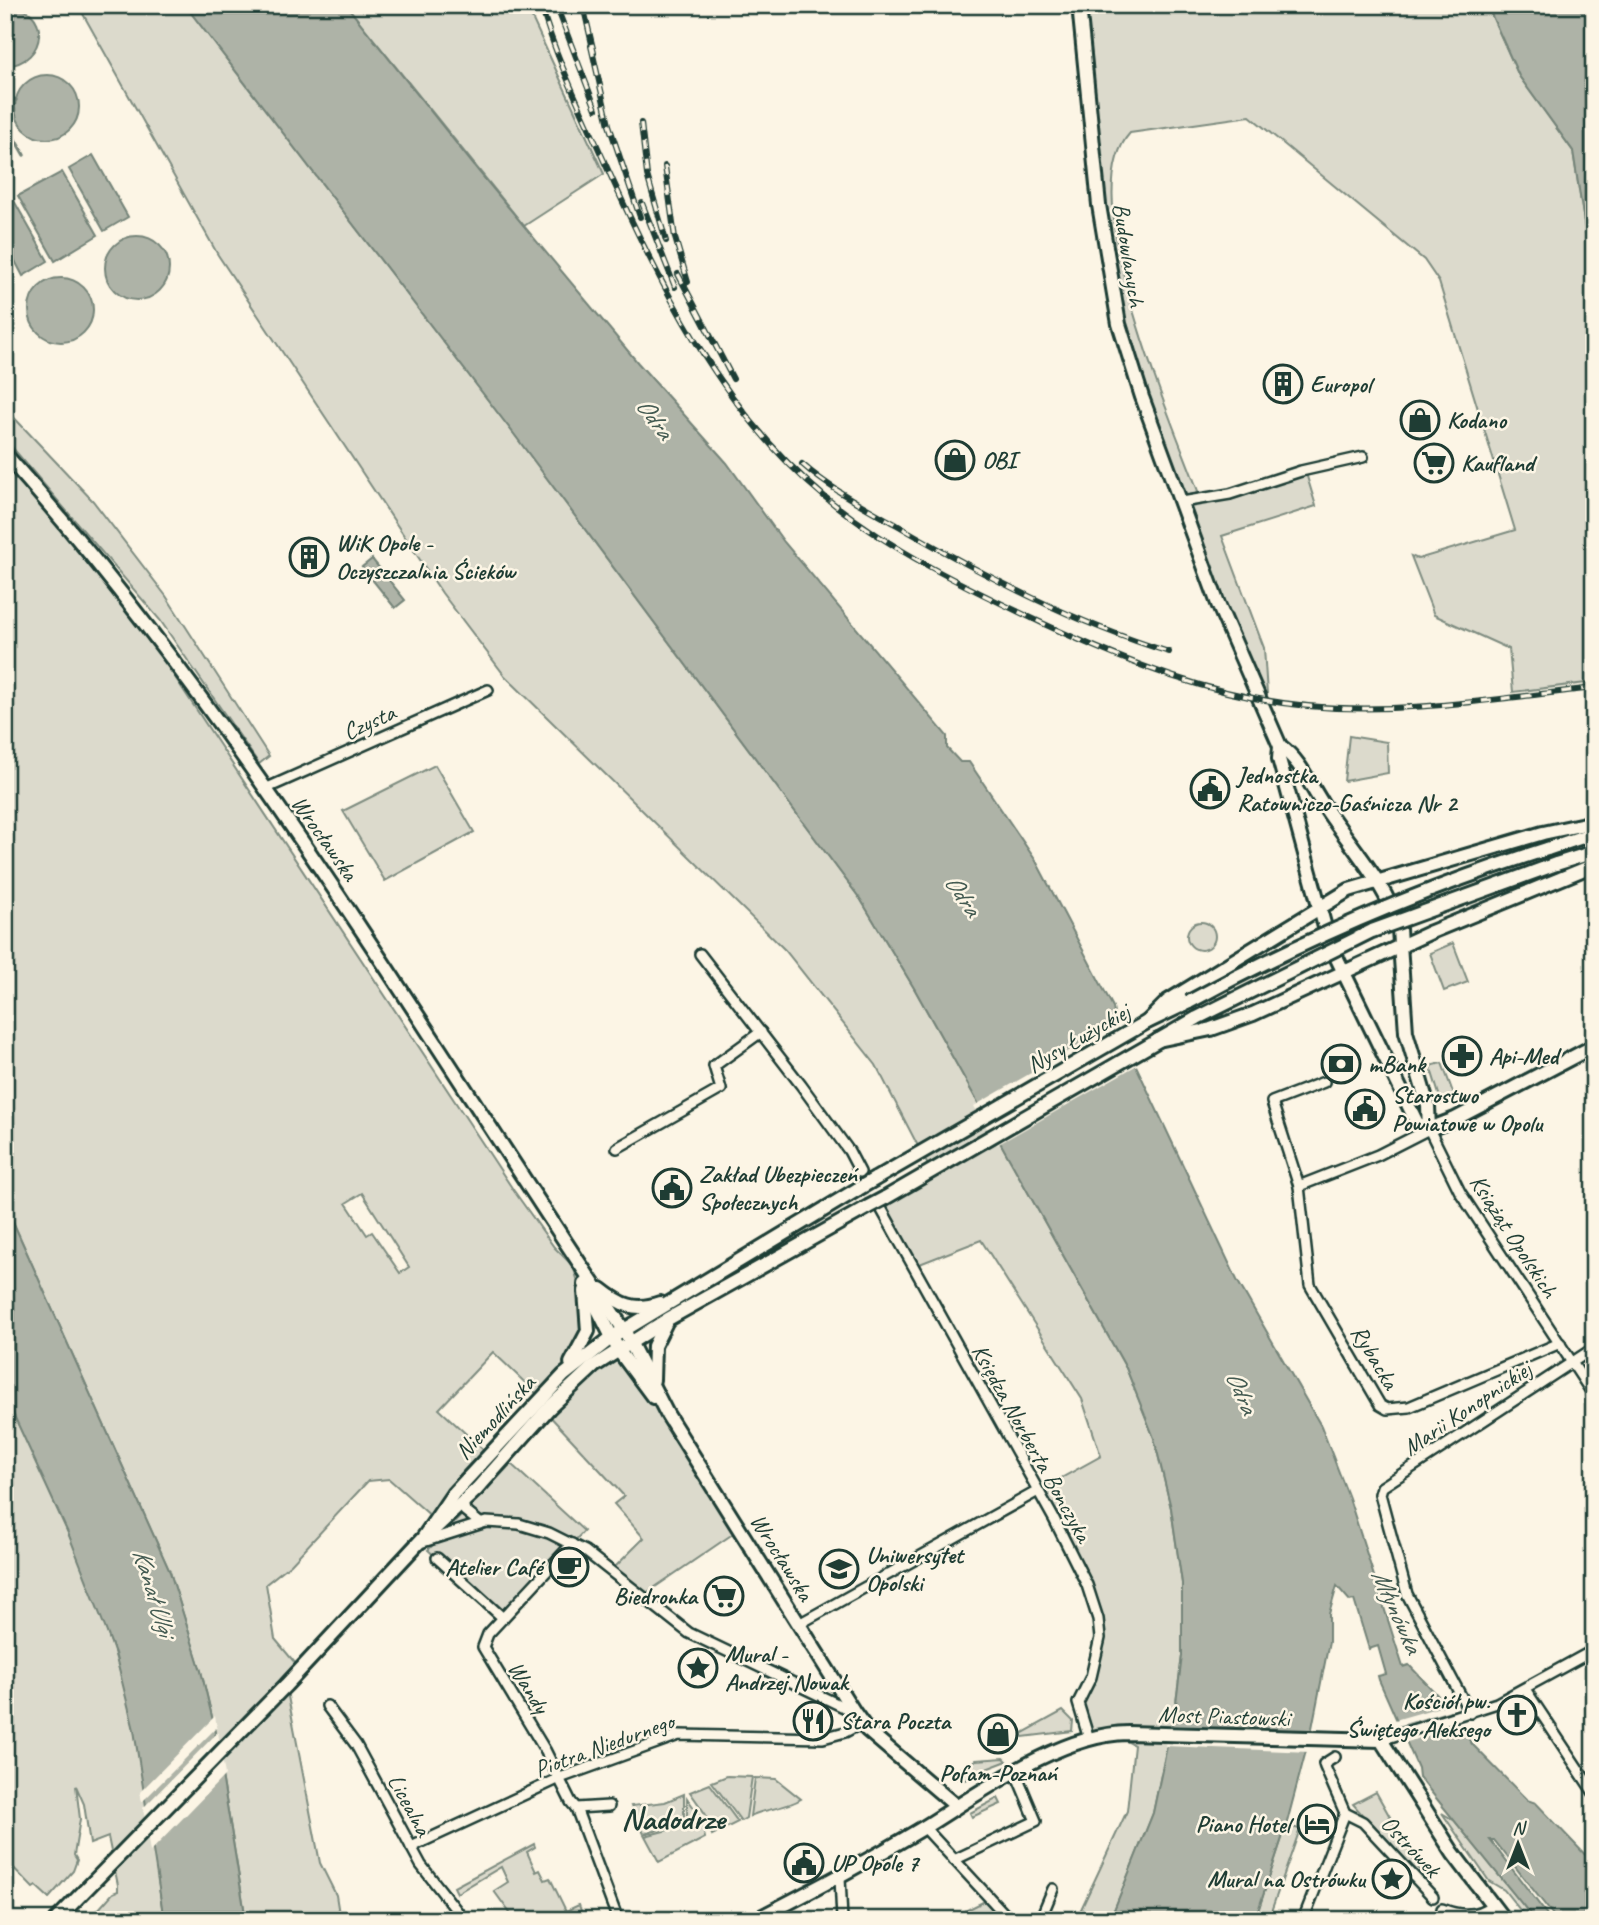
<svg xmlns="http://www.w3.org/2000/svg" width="1599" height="1925" font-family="Caveat,sans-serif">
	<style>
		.green { fill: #dcdacc; stroke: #7e8c80; stroke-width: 2; fill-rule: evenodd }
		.water { fill: #aeb3a7; stroke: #758479; stroke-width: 2 }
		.pier { fill: #fcf5e5 }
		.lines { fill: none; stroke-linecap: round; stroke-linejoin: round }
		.stream { stroke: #758479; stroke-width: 3.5 }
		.street-tunnel { stroke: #d0d0c2; stroke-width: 9; stroke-dasharray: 9 4.5; stroke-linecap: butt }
		.street-casing { stroke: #1f3d34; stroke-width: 14 }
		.secondary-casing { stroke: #1f3d34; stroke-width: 18 }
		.street { stroke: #fcf5e5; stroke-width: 9 }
		.secondary { stroke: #fcf5e5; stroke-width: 12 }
		.rail-casing { stroke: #1f3d34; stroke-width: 6 }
		.rail { stroke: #fcf5e5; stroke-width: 3.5; stroke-dasharray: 10; stroke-linecap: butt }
		.secondary-bridge-casing { stroke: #1f3d34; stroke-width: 18; stroke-linecap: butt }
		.secondary-bridge { stroke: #fcf5e5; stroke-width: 12 }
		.labels { text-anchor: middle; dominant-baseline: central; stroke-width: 5; stroke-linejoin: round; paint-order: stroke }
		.street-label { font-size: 24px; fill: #1f3d34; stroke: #fcf5e5 }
		.poi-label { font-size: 24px; font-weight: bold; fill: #1f3d34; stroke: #fcf5e5; text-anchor: start }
		.water-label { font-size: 26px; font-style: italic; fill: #435a51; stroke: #fcf5e5 }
		.district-label { font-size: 32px; font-weight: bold; fill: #1f3d34; stroke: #fcf5e5 }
	</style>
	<rect width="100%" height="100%" fill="#fcf5e5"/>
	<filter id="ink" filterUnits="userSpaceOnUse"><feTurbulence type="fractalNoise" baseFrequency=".0143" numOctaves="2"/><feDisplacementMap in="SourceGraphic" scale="14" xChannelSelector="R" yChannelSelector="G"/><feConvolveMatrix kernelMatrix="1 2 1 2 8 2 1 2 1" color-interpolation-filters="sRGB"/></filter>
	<g filter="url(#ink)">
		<!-- green -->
		<g class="green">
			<path d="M78 5H185L514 434 861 900 914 988 1126 1368 1154 1438 1171 1508 1182 1583V1656L1176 1703 1153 1813 1110 1920H1076L1127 1811 1134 1745 1128 1742V1733L1089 1739 1078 1703 1097 1658 1096 1610 1038 1491 1101 1456 1082 1399 981 1240 912 1267 875 1206 932 1173 876 1065 785 950 505 676 442 593 218 255Z"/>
			<path d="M346 5H526L604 174 524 226Z"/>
			<path d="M1079 5H1487L1519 76 1573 151 1587 241 1594 256V682L1513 692 1509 649 1434 615 1411 556 1418 559 1515 530 1439 282 1424 260 1250 116 1130 133C1073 196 1171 418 1198 491L1202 497 1305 470 1316 506 1222 536 1264 648 1267 694 1254 692 1119 324Z"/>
			<path d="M5 408 93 501 166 596 269 756 259 764 160 620 5 439Z"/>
			<path d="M5 464 65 532 157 650 514 1191 554 1247 573 1266 585 1304 582 1346 541 1398 493 1352 439 1409 489 1455 432 1517 389 1479 368 1481 291 1564 266 1584 275 1639 301 1670 286 1686 320 1863 336 1895 340 1920H246L213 1721 201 1671 170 1572 5 1204ZM362 1193 409 1267 400 1273 372 1232 367 1235 346 1203Z"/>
			<path d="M1349 736 1387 742 1388 773 1344 781Z"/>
			<path d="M435 765 474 832 385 881 343 811Z"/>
			<circle cx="1201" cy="936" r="14"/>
			<path d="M1453 943 1468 982 1444 991 1430 953Z"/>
			<path d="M1442 1063 1455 1098 1442 1104 1430 1066Z"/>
			<path d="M619 1351 740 1529 642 1596 611 1571 644 1538 614 1504 624 1496 546 1412Z"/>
			<path d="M5 1396C44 1480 86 1564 114 1652 142 1738 150 1831 164 1920H101L97 1911 113 1893 118 1891V1885L108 1837 90 1844 84 1804 76 1786 80 1819 74 1855 77 1860 73 1871 49 1898 36 1886 33 1888 5 1859Z"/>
			<path d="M511 1464 584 1531 503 1618 428 1550Z"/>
			<path d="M1063 1711 1073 1721 1072 1731 1023 1737 1021 1734Z"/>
			<path d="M1004 1758 1007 1761 973 1774 966 1780 953 1778 955 1771 976 1760Z"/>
			<path d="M727 1776 752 1777 746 1818 741 1821 712 1782Z"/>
			<path d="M755 1778 776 1779 801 1799C785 1809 767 1808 750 1816Z"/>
			<path d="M710 1784 738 1822 712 1835 706 1815 690 1792Z"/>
			<path d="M1376 1792 1421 1872 1415 1876 1353 1804Z"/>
			<path d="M684 1794V1823L644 1834 631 1806 665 1802Z"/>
			<path d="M687 1798 701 1818 705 1838 659 1862 645 1836 687 1825Z"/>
			<path d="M998 1798 1001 1804 972 1817 970 1813Z"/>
			<path d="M1442 1813 1455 1821 1535 1920H1528L1504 1890 1489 1881Z"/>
			<path d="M1286 1826 1300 1829 1268 1920H1255Z"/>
			<path d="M534 1844 535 1847 527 1852 536 1872 540 1870 545 1880 550 1878 566 1911 579 1905 584 1920H515L494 1891 508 1882 501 1867 457 1893 454 1887Z"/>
			<path d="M989 1899 1010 1920H947Z"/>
		</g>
		<!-- water -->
		<g class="water">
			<path d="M5 5C53 5 48 64 5 66Z"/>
			<path d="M185 5H346L479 172 638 363 727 463 784 542 947 736V748L960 762H969L1036 861 1113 1007 1115 1021 1237 1280 1321 1426 1349 1498 1403 1667 1409 1665 1445 1703 1472 1744 1527 1800 1536 1803 1593 1863 1594 1920H1557L1494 1840H1490L1551 1920H1535L1419 1777 1418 1768 1379 1680 1378 1676 1386 1674 1378 1646 1369 1649 1354 1600 1350 1601 1337 1586 1329 1614V1642L1312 1728 1286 1826 1255 1920H1110L1153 1813 1176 1703 1182 1656V1583L1171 1508 1154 1438 1126 1368 914 988 861 900 514 434Z"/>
			<path d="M1487 5H1594V256L1587 241 1573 151 1519 76Z"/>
			<circle cx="47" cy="107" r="32"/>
			<path d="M93 155 128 217 104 231 69 169Z"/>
			<path d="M62 172 98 235 55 261 18 196Z"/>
			<path d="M13 199 48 261 23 276 5 242V204Z"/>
			<circle cx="137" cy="268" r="32"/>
			<circle cx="61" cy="310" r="32"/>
			<path d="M372 559 405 600 395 608 362 567Z"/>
			<path d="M5 1204 170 1572 201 1671 213 1721 246 1920H164L134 1730 115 1653 68 1533 5 1396Z"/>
		</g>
		<!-- pier -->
		<g class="pier">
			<path d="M1119 1022 1139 1064 997 1145 974 1106Z"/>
			<path d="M1450 1704 1453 1709 1397 1726 1395 1720Z"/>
			<path d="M1454 1711 1463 1725 1404 1743 1398 1728Z"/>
			<path d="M215 1716 217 1727 142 1802 140 1792Z"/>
			<path d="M1168 1725 1315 1731 1309 1752 1165 1746Z"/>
			<path d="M218 1732 225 1775 150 1852 143 1808Z"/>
		</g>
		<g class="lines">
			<!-- stream -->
			<g class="stream">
				<path d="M5 95 16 100"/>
				<path d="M5 122 24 155"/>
			</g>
			<!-- street-tunnel -->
			<path class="street-tunnel" d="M860 1172 880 1206"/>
			<defs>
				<g id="street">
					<path d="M1182 502 1230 494 1301 471 1363 457"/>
					<path d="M265 789 488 690"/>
					<path d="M700 954 801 1085 849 1151 860 1172"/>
					<path d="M1324 1082 1272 1102 1299 1186 1310 1285 1380 1405 1387 1409 1409 1407 1560 1343"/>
					<path d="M617 1148 721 1089 714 1066 761 1032"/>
					<path d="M1299 1186 1378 1155 1429 1129 1460 1192 1594 1396"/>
					<path d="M882 1210 1054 1519 1087 1585 1098 1619 1100 1638 1091 1677 1078 1703 1089 1739"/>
					<path d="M463 1502 465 1511 480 1523"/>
					<path d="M423 1542 486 1522 519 1524 549 1533 585 1551 689 1633 854 1712"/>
					<path d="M572 1544 488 1634 483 1647 545 1750 571 1802 576 1808 609 1806"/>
					<path d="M437 1558 503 1618"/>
					<path d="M799 1624 1038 1491"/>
					<path d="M1525 1689 1594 1793"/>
					<path d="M327 1706 356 1745 421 1865 464 1920"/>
					<path d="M1470 1713 1407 1594 1380 1494 1382 1487 1594 1348"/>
					<path d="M1381 1740 1497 1703 1594 1650"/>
					<path d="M1335 1757 1324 1764 1325 1767 1345 1813 1363 1822 1433 1897"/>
					<path d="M576 1808 618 1920"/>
					<path d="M924 1827 1010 1920"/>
					<path d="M411 1847 560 1778 679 1735 823 1738 845 1732 862 1723"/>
					<path d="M954 1860 1036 1821 1015 1771"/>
					<path d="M840 1877 842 1920"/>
					<path d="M1442 1909C1459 1916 1477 1917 1492 1905"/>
					<path d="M1040 1920 1053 1889"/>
					<path d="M1303 1920 1345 1813"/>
				</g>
				<g id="secondary">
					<path d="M1079 5 1099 205 1119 324 1142 397 1218 604 1280 746 1279 759 1329 942 1417 1123 1429 1129"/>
					<path d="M5 454C244 722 424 1034 624 1330L667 1414 854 1712 867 1730 956 1806"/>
					<path d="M1280 746C1301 761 1309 784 1324 806 1350 846 1386 882 1399 929L1406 1032 1428 1106 1429 1129"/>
					<path d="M1547 849 1594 833"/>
					<path d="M1556 864 1594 852"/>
					<path d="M1147 1022 1168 1001 1349 890 1543 833 1594 822"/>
					<path d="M1158 1040 1211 1029 1253 1014 1431 932 1594 865"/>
					<path d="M1429 1129 1455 1119 1594 1046"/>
					<path d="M875 1179 1147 1022 1189 1002"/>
					<path d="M885 1198 1197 1018"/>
					<path d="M585 1284 619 1351 653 1397"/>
					<path d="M601 1289C621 1305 635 1312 660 1303"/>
					<path d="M571 1363 588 1331 585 1291"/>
					<path d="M653 1380 654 1346 666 1322"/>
					<path d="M429 1534 477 1489 549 1408 594 1366 668 1319 868 1207"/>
					<path d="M56 1920 286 1685 423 1538 453 1494 564 1375 611 1338 858 1189"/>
					<path d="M755 1920C812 1891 868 1861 923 1828 980 1793 1059 1734 1128 1733L1381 1740 1453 1853 1504 1920"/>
				</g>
			</defs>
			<!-- street casing -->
			<use href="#street" class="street-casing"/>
			<!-- secondary casing -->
			<use href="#secondary" class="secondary-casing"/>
			<!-- street -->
			<use href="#street" class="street"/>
			<!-- secondary -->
			<use href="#secondary" class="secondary"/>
			<defs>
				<g id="rail">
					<path d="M541 5C556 59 581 109 604 161 659 282 720 410 825 497 891 551 966 587 1042 623 1128 663 1213 697 1308 706 1403 715 1499 698 1594 688"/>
					<path d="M556 5 596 109"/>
					<path d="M583 5 594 53"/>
					<path d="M591 46 609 125 640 217"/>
					<path d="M641 123 647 175 666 241"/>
					<path d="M665 166 675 238 688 282"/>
					<path d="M642 203 675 287"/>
					<path d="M678 274 733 379"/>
					<path d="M802 464C830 489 865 507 897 525 983 575 1074 623 1169 652"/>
				</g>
			</defs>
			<!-- rail casing -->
			<use href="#rail" class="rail-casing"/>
			<!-- rail -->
			<use href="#rail" class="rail"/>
			<defs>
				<g id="secondary-bridge">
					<path d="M1189 1002C1304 939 1422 889 1547 849"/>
					<path d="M1197 1018 1372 931 1556 864"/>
					<path d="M858 1189 875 1179"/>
					<path d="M868 1207 885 1198"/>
				</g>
			</defs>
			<!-- secondary-bridge casing -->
			<use href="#secondary-bridge" class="secondary-bridge-casing"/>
			<!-- secondary-bridge -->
			<use href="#secondary-bridge" class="secondary-bridge"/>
		</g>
	</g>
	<!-- icons -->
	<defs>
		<symbol id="building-ring" viewBox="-11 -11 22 22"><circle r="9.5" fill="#fcf5e5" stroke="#1f3d34" stroke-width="1.5"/><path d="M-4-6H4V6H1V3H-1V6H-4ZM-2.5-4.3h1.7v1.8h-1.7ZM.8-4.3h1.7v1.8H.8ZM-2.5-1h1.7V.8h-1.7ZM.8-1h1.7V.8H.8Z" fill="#1f3d34"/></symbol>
		<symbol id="shop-ring" viewBox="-11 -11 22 22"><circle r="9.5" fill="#fcf5e5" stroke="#1f3d34" stroke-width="1.5"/><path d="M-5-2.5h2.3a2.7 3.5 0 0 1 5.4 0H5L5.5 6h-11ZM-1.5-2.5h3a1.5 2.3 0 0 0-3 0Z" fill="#1f3d34"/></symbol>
		<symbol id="supermarket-ring" viewBox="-11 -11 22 22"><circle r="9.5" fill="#fcf5e5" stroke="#1f3d34" stroke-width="1.5"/><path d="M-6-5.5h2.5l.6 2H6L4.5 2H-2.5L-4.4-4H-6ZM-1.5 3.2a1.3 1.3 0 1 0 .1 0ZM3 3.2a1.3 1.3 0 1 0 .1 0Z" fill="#1f3d34"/></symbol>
		<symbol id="civic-ring" viewBox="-11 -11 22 22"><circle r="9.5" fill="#fcf5e5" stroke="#1f3d34" stroke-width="1.5"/><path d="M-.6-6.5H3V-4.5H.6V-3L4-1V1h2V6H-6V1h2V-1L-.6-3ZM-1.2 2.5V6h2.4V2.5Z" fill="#1f3d34"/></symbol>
		<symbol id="pharmacy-ring" viewBox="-11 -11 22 22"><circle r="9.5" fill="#fcf5e5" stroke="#1f3d34" stroke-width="1.5"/><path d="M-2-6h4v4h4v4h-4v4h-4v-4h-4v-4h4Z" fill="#1f3d34"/></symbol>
		<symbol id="bank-ring" viewBox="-11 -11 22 22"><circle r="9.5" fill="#fcf5e5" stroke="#1f3d34" stroke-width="1.5"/><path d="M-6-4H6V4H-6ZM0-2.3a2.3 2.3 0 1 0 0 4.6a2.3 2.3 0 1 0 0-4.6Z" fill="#1f3d34"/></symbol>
		<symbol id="cafe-ring" viewBox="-11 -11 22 22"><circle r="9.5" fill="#fcf5e5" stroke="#1f3d34" stroke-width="1.5"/><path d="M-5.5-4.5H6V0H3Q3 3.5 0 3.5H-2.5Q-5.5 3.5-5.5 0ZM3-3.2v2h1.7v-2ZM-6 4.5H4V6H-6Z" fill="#1f3d34"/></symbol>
		<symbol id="university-ring" viewBox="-11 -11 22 22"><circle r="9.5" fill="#fcf5e5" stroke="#1f3d34" stroke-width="1.5"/><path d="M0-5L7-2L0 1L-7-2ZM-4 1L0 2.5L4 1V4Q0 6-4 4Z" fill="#1f3d34"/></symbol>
		<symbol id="sight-ring" viewBox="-11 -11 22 22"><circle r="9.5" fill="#fcf5e5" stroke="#1f3d34" stroke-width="1.5"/><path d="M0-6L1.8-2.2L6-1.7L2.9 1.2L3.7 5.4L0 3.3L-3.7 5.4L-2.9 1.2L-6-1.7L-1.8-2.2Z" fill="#1f3d34"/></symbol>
		<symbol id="church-ring" viewBox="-11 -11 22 22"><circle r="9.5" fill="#fcf5e5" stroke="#1f3d34" stroke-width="1.5"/><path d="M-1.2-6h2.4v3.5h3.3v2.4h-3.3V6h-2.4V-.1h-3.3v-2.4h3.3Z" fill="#1f3d34"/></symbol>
		<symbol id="restaurant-ring" viewBox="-11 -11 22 22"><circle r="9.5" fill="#fcf5e5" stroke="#1f3d34" stroke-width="1.5"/><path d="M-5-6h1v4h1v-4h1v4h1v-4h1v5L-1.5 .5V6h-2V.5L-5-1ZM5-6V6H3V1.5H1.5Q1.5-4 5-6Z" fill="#1f3d34"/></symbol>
		<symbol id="hotel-ring" viewBox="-11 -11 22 22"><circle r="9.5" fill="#fcf5e5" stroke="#1f3d34" stroke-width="1.5"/><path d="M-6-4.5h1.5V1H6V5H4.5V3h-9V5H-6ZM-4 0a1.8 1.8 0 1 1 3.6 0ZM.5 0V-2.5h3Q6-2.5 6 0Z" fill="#1f3d34"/></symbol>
	</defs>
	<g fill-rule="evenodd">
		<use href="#building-ring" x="1261" y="362" width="44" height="44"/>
		<use href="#shop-ring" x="1398" y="398" width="44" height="44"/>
		<use href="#shop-ring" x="933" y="438" width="44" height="44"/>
		<use href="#supermarket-ring" x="1412" y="441" width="44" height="44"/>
		<use href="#building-ring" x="287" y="535" width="44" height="44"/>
		<use href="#civic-ring" x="1188" y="767" width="44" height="44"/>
		<use href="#pharmacy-ring" x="1440" y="1034" width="44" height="44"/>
		<use href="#bank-ring" x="1319" y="1042" width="44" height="44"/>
		<use href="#civic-ring" x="1343" y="1087" width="44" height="44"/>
		<use href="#civic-ring" x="650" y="1166" width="44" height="44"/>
		<use href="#cafe-ring" x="547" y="1545" width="44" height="44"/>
		<use href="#university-ring" x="817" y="1547" width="44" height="44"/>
		<use href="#supermarket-ring" x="702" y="1574" width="44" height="44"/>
		<use href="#sight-ring" x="676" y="1646" width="44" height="44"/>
		<use href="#church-ring" x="1495" y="1693" width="44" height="44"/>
		<use href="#restaurant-ring" x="791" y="1699" width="44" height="44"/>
		<use href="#shop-ring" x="976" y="1712" width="44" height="44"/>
		<use href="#hotel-ring" x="1295" y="1802" width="44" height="44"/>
		<use href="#civic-ring" x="782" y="1841" width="44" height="44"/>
		<use href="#sight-ring" x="1370" y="1857" width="44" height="44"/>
	</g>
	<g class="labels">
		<!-- street labels -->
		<g class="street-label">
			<text transform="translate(1129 255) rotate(81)">Budowlanych</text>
			<text transform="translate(369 722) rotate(-24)">Czysta</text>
			<text transform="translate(325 838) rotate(55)">Wrocławska</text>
			<text transform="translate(1078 1038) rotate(-30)">Nysy Łużyckiej</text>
			<text transform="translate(1514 1236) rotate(57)">Książąt Opolskich</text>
			<text transform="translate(1375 1357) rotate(59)">Rybacka</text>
			<text transform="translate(1467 1408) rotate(-34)">Marii Konopnickiej</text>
			<text transform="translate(495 1417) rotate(-47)">Niemodlińska</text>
			<text transform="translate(1032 1443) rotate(61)">Księdza Norberta Bonczyka</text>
			<text transform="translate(782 1557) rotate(58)">Wrocławska</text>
			<text transform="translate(529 1687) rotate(58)">Wandy</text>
			<text transform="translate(1224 1716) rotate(2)">Most Piastowski</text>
			<text transform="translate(604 1745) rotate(-20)">Piotra Niedurnego</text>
			<text transform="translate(410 1805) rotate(62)">Licealna</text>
			<text transform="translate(1411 1846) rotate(47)">Ostrówek</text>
		</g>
		<!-- poi labels -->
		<g class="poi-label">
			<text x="1310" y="384">Europol</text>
			<text x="1447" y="420">Kodano</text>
			<text x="982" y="460">OBI</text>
			<text x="1461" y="463">Kaufland</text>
			<text x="336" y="543">WiK Opole -<tspan x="336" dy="28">Oczyszczalnia Ścieków</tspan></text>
			<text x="1237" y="775">Jednostka<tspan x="1237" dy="28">Ratowniczo-Gaśnicza Nr 2</tspan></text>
			<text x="1489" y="1056">Api-Med</text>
			<text x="1368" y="1064">mBank</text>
			<text x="1392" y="1095">Starostwo<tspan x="1392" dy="28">Powiatowe w Opolu</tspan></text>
			<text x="699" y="1174">Zakład Ubezpieczeń<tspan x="699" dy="28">Społecznych</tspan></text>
			<text x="866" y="1555">Uniwersytet<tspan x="866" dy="28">Opolski</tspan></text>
			<text x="542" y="1567" text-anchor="end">Atelier Café</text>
			<text x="697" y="1596" text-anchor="end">Biedronka</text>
			<text x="725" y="1654">Mural -<tspan x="725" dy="28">Andrzej Nowak</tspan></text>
			<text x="1490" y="1701" text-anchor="end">Kościół pw.<tspan x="1490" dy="28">Świętego Aleksego</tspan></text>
			<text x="840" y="1721">Stara Poczta</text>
			<text x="998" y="1773" text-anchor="middle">Pofam-Poznań</text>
			<text x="1290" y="1824" text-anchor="end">Piano Hotel</text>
			<text x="831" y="1863">UP Opole 7</text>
			<text x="1365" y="1879" text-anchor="end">Mural na Ostrówku</text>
		</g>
		<!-- water labels -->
		<g class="water-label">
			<text transform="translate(655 418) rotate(54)">Odra</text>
			<text transform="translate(963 895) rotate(56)">Odra</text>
			<text transform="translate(1242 1392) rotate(67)">Odra</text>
			<text transform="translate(154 1592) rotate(73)">Kanał Ulgi</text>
			<text transform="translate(1397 1611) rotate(66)">Młynówka</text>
		</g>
		<!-- district labels -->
		<g class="district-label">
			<text x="673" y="1818">Nadodrze</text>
		</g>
	</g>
	<!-- margin -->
	<rect width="1599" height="1925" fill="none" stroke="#fcf5e5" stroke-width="28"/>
	<rect x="14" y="14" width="1571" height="1897" fill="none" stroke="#1f3d34" stroke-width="2.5" filter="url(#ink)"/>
	<!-- north arrow -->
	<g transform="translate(1518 1844)" stroke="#fcf5e5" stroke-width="5" paint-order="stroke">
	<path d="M0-5L12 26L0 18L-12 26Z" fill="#1f3d34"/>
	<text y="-10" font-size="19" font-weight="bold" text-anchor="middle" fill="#1f3d34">N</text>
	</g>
</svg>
